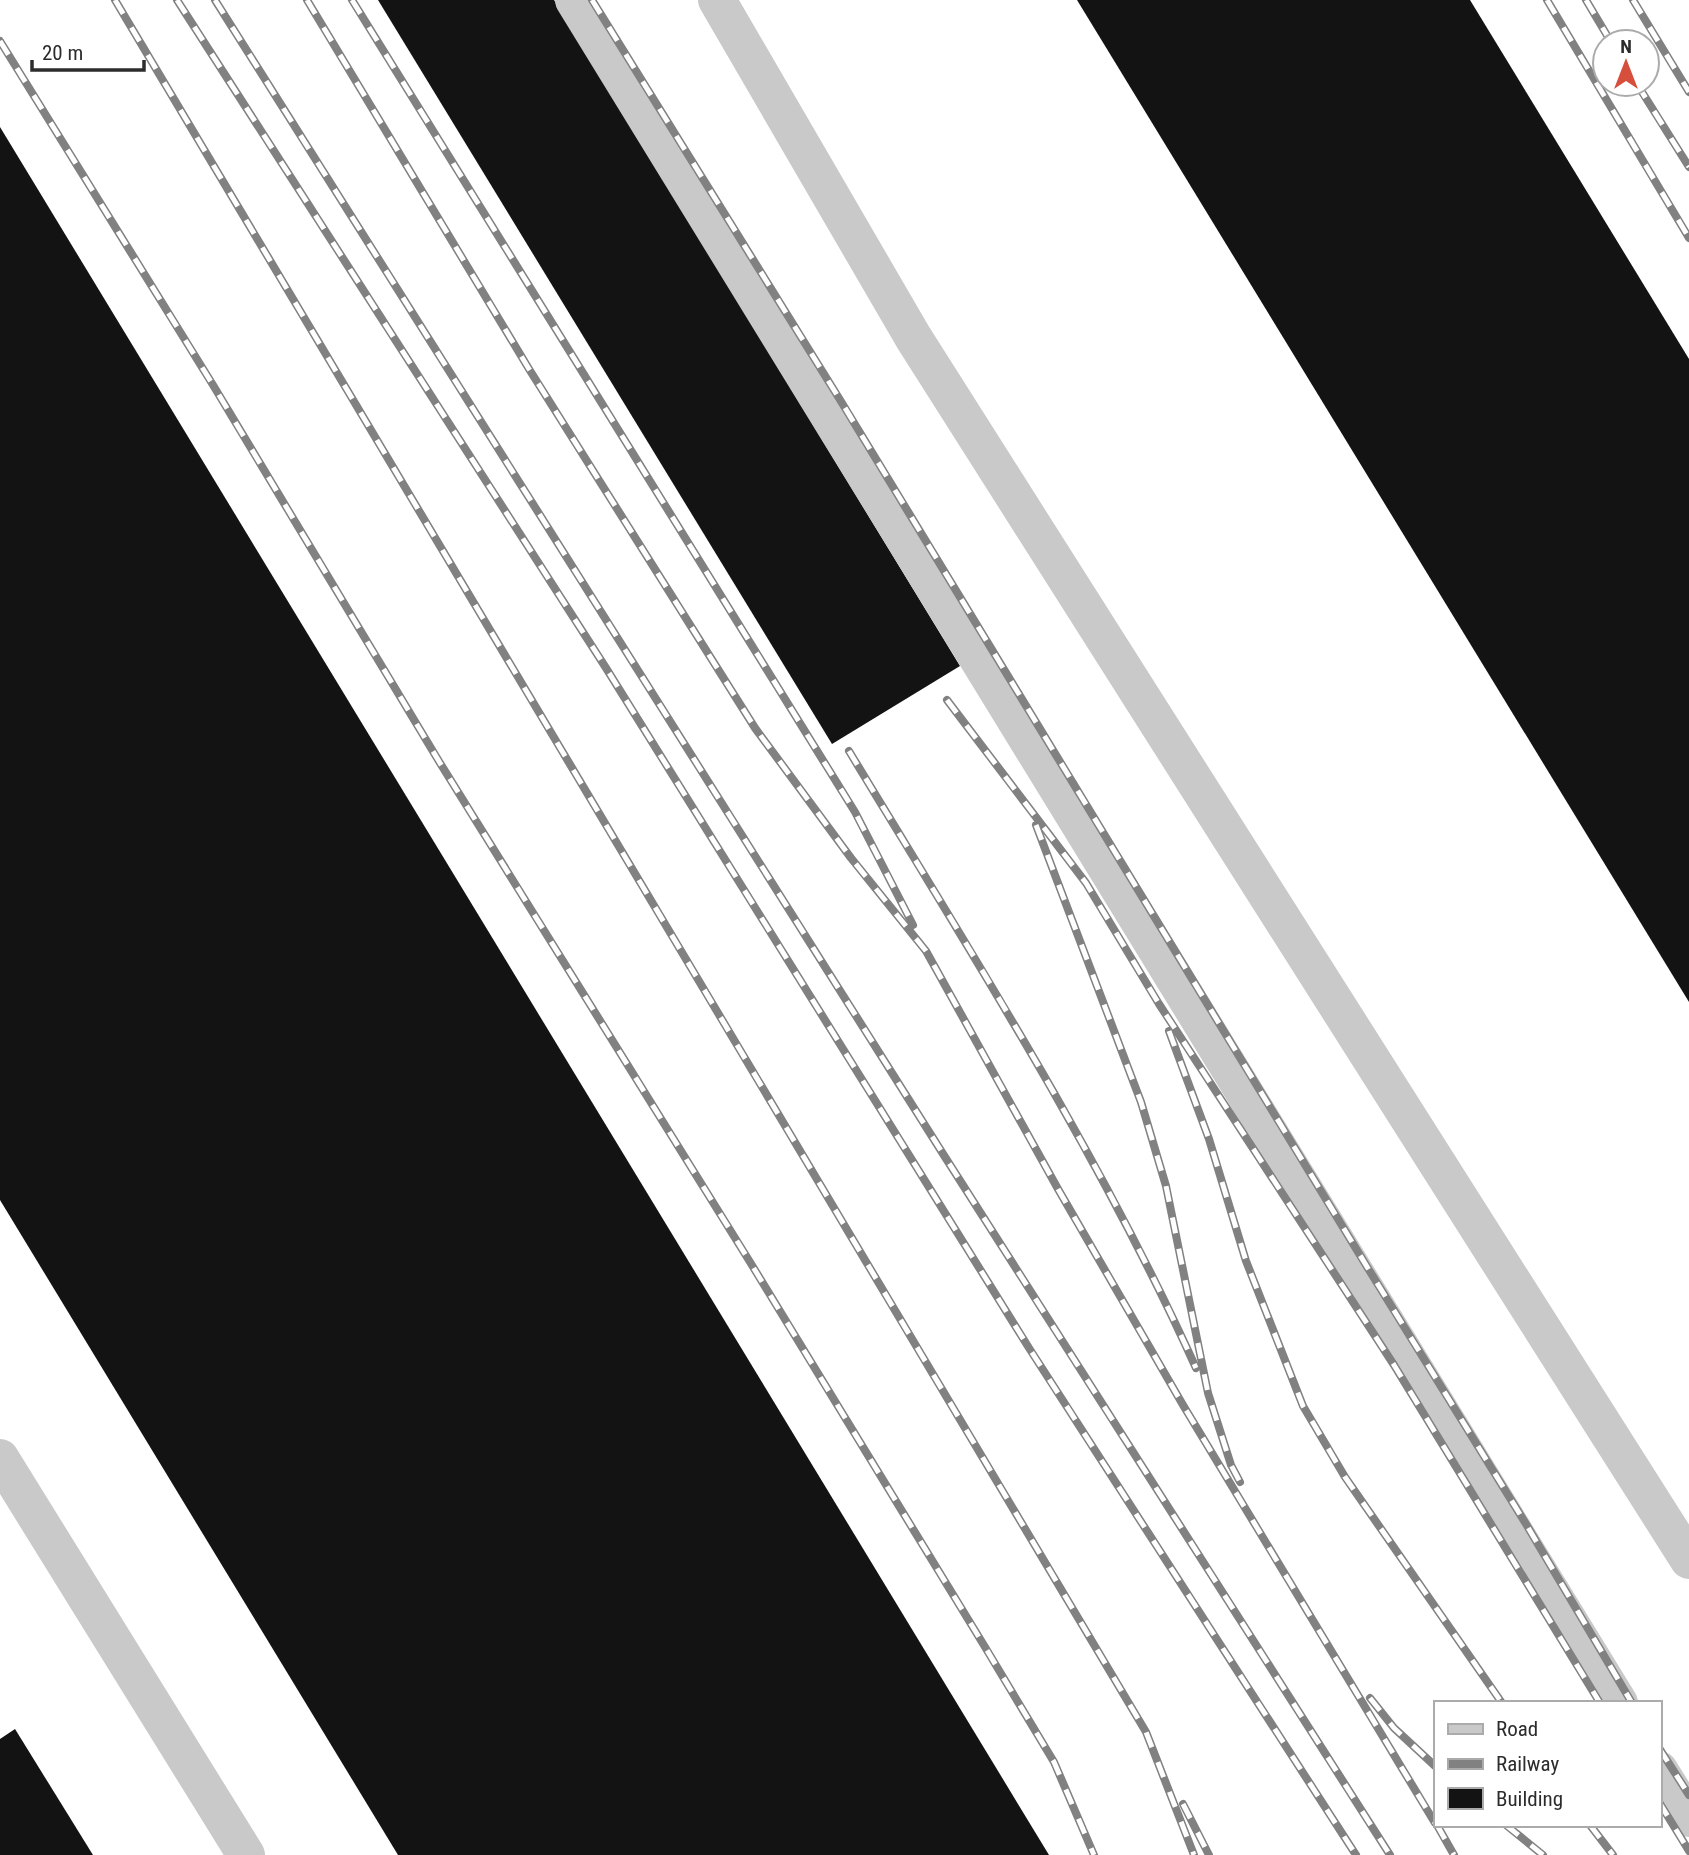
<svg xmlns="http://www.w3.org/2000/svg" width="1689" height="1855" font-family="'Roboto Condensed',sans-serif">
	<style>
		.building { fill: #131313 }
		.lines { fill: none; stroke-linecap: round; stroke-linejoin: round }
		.minor { stroke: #c9c9c9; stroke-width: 38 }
		.rail-casing { stroke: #818181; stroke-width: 8 }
		.rail { stroke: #fff; stroke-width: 5; stroke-dasharray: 16; stroke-linecap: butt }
	</style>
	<rect width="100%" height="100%" fill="#fff"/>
	<!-- building -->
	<g class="building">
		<path d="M378 0H554L960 666 832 744Z"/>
		<path d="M1077 0H1470L1689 359V1002Z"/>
		<path d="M0 127 1049 1855H398L0 1200Z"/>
		<path d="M15 1729 93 1855H0V1739Z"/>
	</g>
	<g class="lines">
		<!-- minor -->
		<g class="minor">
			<path d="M574 0 1619 1703"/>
			<path d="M717 0 913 337 1689 1560"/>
			<path d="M0 1458 246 1855"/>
			<path d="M1659 1770 1689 1818"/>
		</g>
		<defs>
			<g id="rail">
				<path d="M115 0 1146 1732 1194 1855"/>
				<path d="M177 0 606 668 1029 1348 1356 1855"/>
				<path d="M215 0 945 1157 1390 1855"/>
				<path d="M307 0 529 369 755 728 851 858 926 951 1058 1189 1183 1405 1435 1823"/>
				<path d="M352 0 855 812 913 925"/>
				<path d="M592 0 842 403 1369 1270 1526 1524 1632 1703"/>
				<path d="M1547 0 1689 238"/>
				<path d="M1586 0 1611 42"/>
				<path d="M1633 0 1689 92"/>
				<path d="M0 41 213 385 440 763 750 1262 985 1647 1054 1762 1094 1855"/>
				<path d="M1637 84 1689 167"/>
				<path d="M947 700 1086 883 1159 1004 1394 1365 1600 1703"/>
				<path d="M849 751C971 953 1099 1153 1196 1368"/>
				<path d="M1036 825 1141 1102 1166 1186 1208 1393 1231 1465 1240 1482"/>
				<path d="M1169 1031 1209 1139 1246 1261 1303 1406 1345 1477 1502 1703"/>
				<path d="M1370 1698 1394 1728 1435 1766"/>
				<path d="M1659 1748 1689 1795"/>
				<path d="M1659 1802 1689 1851"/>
				<path d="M1183 1804 1209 1855"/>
				<path d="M1437 1825 1454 1855"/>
				<path d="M1506 1825 1543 1855"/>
				<path d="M1590 1825 1613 1855"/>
			</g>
		</defs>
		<!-- rail casing -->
		<use href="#rail" class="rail-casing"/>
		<!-- rail -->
		<use href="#rail" class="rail"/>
	</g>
	<!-- legend -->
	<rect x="1434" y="1701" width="228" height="126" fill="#ffffff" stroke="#ababab" stroke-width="2"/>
	<rect x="1448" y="1724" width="35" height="10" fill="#c9c9c9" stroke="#ababab" stroke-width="2"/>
	<text x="1496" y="1736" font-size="21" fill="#2c2c2c">Road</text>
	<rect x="1448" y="1759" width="35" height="10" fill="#818181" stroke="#ababab" stroke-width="2"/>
	<text x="1496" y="1771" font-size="21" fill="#2c2c2c">Railway</text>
	<rect x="1448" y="1788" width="35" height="21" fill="#131313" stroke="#ababab" stroke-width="2"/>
	<text x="1496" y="1806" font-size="21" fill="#2c2c2c">Building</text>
	<!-- north arrow -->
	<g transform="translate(1626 63)"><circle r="33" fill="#ffffff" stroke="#ababab" stroke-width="2"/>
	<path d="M0-5L12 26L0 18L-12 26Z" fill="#d54f3c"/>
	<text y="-10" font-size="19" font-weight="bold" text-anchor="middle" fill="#2c2c2c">N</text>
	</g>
	<!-- scale -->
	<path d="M32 60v10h112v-10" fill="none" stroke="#2c2c2c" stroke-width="3.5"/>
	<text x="42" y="60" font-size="21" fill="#2c2c2c" stroke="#ffffff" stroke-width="5" paint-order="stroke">20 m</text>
</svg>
